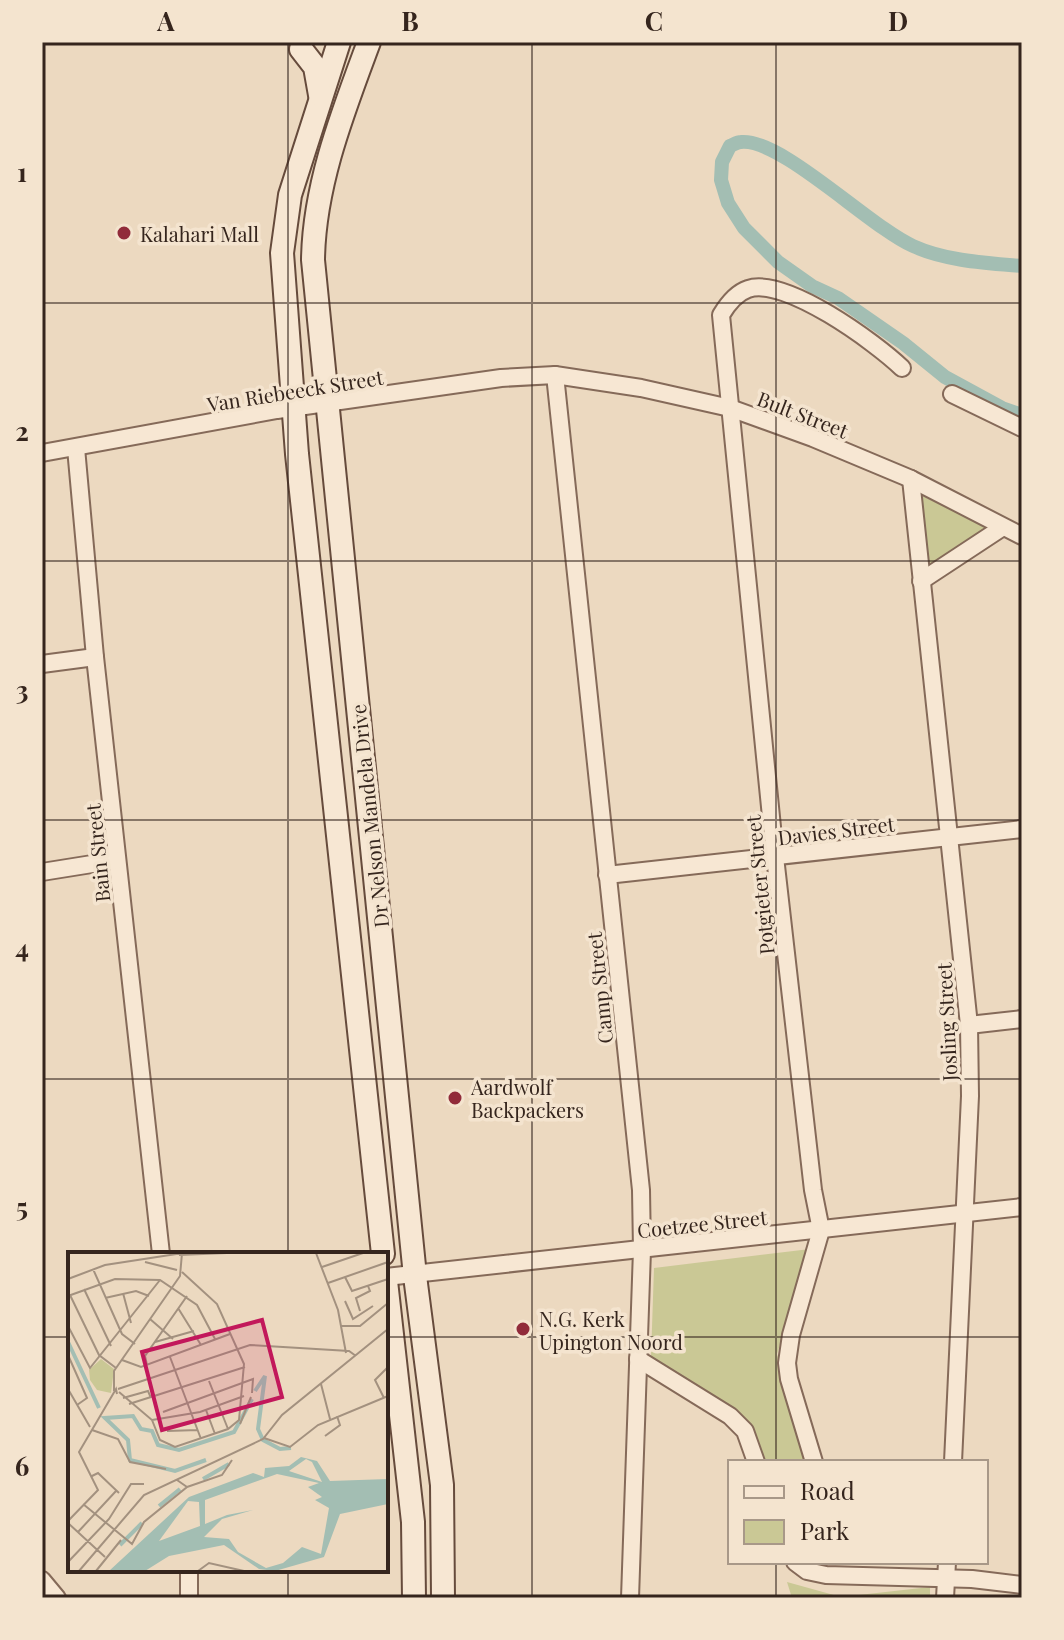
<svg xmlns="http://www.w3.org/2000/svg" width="1064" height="1640" font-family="'Playfair Display',serif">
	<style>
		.park { fill: #cac895 }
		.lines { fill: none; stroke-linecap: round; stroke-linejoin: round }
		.canal { stroke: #a3beb3; stroke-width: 14 }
		.street-casing { stroke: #856a59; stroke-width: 20 }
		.secondary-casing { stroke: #664b3c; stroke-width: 26 }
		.street { stroke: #f7e7d3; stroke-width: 16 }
		.secondary { stroke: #f7e7d3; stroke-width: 22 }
		.grid { fill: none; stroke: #35251d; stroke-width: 2; stroke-opacity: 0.55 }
		.poi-dot { fill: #912b3a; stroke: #f4e4cf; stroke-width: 3 }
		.labels { text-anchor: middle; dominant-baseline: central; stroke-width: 7; stroke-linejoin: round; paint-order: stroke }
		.poi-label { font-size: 20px; fill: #35251d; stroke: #f4e4cf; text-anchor: start }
		.street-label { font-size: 20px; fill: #35251d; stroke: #f4e4cf }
		.inset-river { fill: none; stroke: #a3beb3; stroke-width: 4 }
		.inset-road { fill: none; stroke: #a3917f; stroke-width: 2 }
		.view { fill: #c2185b; fill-opacity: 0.15; stroke: #c2185b; stroke-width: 4 }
		.inset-edge { fill: none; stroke: #35251d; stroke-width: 4 }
		.neatline { fill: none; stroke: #35251d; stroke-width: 3 }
		.grid-label { font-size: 26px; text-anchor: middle; font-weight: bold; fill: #35251d }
	</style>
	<rect width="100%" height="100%" fill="#ecd9c0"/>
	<!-- park -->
	<g class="park">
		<path d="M914 492 988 527 924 570Z"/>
		<path d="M810 1249 777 1354 809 1462H763L749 1425 651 1357 654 1268Z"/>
		<path d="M787 1582 841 1597 930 1587V1598H792Z"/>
	</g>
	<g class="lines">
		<!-- canal -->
		<path class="canal" d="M1022 266C986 263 946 261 913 246 870 227 781 138 741 142 737 142 733 145 730 146L722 162 721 180 728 203 744 228 778 262 812 286 838 298 903 343 945 377 1002 408 1022 415"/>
		<defs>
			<g id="street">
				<path d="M555 375 641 1190 642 1250 630 1598"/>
				<path d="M952 394 1022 428"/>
				<path d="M76 448 95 657 161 1254"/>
				<path d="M42 453 277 410 501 378 555 375 641 388 730 408 813 438 911 479 1022 536"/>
				<path d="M911 479 969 1025 970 1096 953 1462"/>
				<path d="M921 581 1003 527"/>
				<path d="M42 664 95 657"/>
				<path d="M42 872 117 860"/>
				<path d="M607 875 1022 829"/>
				<path d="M969 1025 1022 1019"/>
				<path d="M386 1277 1022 1207"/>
				<path d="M638 1359 730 1416 745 1431 756 1462"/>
				<path d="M814 1462 789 1379 787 1363 791 1335 821 1230 813 1190 775 857 721 315C727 305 736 293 748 289 785 276 876 343 902 368"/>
				<path d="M795 1562 807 1571 826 1575 972 1579 1022 1585"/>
				<path d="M189 1570V1598"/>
				<path d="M42 1580 57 1598"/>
				<path d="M945 1598 947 1562"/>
			</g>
			<g id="secondary">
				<path d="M339 42 290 195 282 253 297 454 383 1254"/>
				<path d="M369 42C343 112 314 185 313 260L415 1276 442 1485 443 1598"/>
				<path d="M301 49 315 67 320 95"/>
				<path d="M386 1281 413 1522 414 1598"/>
			</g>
		</defs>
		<!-- street casing -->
		<use href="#street" class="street-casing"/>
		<!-- secondary casing -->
		<use href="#secondary" class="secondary-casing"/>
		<!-- street -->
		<use href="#street" class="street"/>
		<!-- secondary -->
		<use href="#secondary" class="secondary"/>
	</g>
	<!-- grid -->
	<path class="grid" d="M288 42V1254M532 42V1598M776 42V1462M42 303H1022M42 561H1022M42 820H1022M42 1079H1022M42 1337H70M386 1337H1022M776 1562V1598M288 1570V1598"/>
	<!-- markers -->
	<g class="poi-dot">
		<circle cx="124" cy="233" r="8"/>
		<circle cx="455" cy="1098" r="8"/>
		<circle cx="523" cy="1329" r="8"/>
	</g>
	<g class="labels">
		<!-- poi labels -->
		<g class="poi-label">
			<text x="140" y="233">Kalahari Mall</text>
			<text x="471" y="1086">Aardwolf<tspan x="471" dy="23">Backpackers</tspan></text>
			<text x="539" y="1318">N.G. Kerk<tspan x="539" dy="23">Upington Noord</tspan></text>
		</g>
		<!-- street labels -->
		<g class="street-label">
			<text transform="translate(295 390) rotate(-9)">Van Riebeeck Street</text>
			<text transform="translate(803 414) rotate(21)">Bult Street</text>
			<text transform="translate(369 816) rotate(-96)">Dr Nelson Mandela Drive</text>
			<text transform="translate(836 830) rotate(-7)">Davies Street</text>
			<text transform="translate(97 853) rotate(-96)">Bain Street</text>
			<text transform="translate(759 885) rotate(-96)">Potgieter Street</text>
			<text transform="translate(599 988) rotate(-96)">Camp Street</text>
			<text transform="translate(946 1022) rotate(-93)">Josling Street</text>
			<text transform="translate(702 1223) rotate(-6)">Coetzee Street</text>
		</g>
	</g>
	<!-- overview -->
	<g transform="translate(68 1252)">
		<rect width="320" height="320" fill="#ecd9c0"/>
		<path d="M33 107 46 117 43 141 29 138 22 128 21 118Z" fill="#cac895"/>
		<path d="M233 205 249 209 262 229 320 227V252L272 262 256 305 207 319 191 317 156 293 101 304 77 319H41L121 245 185 221 196 225 197 216 221 214ZM238 207 244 210 254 230 221 219ZM209 222 251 231 240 235 254 245 247 248 261 256 253 302 234 295 215 311 198 316 170 300 161 287 136 285 154 267 185 258 159 263 137 272V248ZM120 249 131 250 132 274 91 289Z" fill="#a3beb3" fill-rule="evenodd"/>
		<path class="inset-river" d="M0 90 31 156M187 139 197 124 190 177 195 188 212 197 223 196M138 208 107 219 62 208 60 188 37 166 65 164 73 177 84 179 90 193 111 198 166 180 184 147M135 227 161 212M91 254 112 237M52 293 74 271"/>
		<path class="inset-road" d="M248 1 270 58 278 101M111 3 159 1M77 10 109 18M254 15 295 1M25 17 54 82 67 92M277 25 284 39 320 27M0 27 37 13 115 1M260 31 320 10M16 37 43 94M55 41 63 71M2 43 31 103 48 116M0 44 47 27 92 28 129 53 147 87M37 46 68 39 81 44M277 49 285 67 305 54M110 56 133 93M292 59 288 46 302 39 300 34M82 67 105 87M0 74 22 116 92 28M273 74H292L320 51M87 90 126 79M0 103 19 146 9 153M102 105 133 187M54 108 73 115 162 82M79 113 77 104 119 44M141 129 160 177M253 132 262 167M0 137 22 175M50 137 182 93 281 99 288 104M46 139V119L112 24 114 1M51 140 84 168 92 188 107 195 160 177 171 168 176 112 149 52 114 20M55 146 80 139 83 146M316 146 307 128 320 115M61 152 177 115M138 158 147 182M95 160 185 127 184 141M84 168 132 160 176 144M172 172 183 145M24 178 50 187 62 210 98 217M99 179 130 178M257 184 272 173 269 164M196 186 222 195 250 173 320 144M24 224 30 221 51 241M119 235 154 223 164 208M15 252 64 292 76 270 119 235 109 228M0 269 30 238 11 200 48 137 49 142M0 271 37 305M10 280 48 239M0 310 41 267 63 232H76M11 319 76 243 195 187 214 163 320 77M28 319 53 288M130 319 141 311 176 319"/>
		<path class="view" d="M194 68 214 145 94 178 74 100Z"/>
		<rect width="320" height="320" class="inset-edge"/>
	</g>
	<!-- border -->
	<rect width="1064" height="1640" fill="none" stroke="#f4e4cf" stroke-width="88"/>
	<!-- legend -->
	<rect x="728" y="1460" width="260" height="104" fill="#f4e4cf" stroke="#a89888" stroke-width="2"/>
	<rect x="744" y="1486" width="40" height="12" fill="#f7e7d3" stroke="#a89888" stroke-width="2"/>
	<text x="800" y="1500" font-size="24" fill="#35251d">Road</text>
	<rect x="744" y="1520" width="40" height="24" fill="#cac895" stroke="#a89888" stroke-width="2"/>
	<text x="800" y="1540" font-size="24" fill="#35251d">Park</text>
	<rect x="44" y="44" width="976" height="1552" class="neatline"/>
	<g class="grid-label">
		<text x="166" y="31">A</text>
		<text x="410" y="31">B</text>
		<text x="654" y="31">C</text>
		<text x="898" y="31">D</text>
		<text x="22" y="182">1</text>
		<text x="22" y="441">2</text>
		<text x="22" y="700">3</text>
		<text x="22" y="958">4</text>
		<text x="22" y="1217">5</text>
		<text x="22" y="1476">6</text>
	</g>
</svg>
